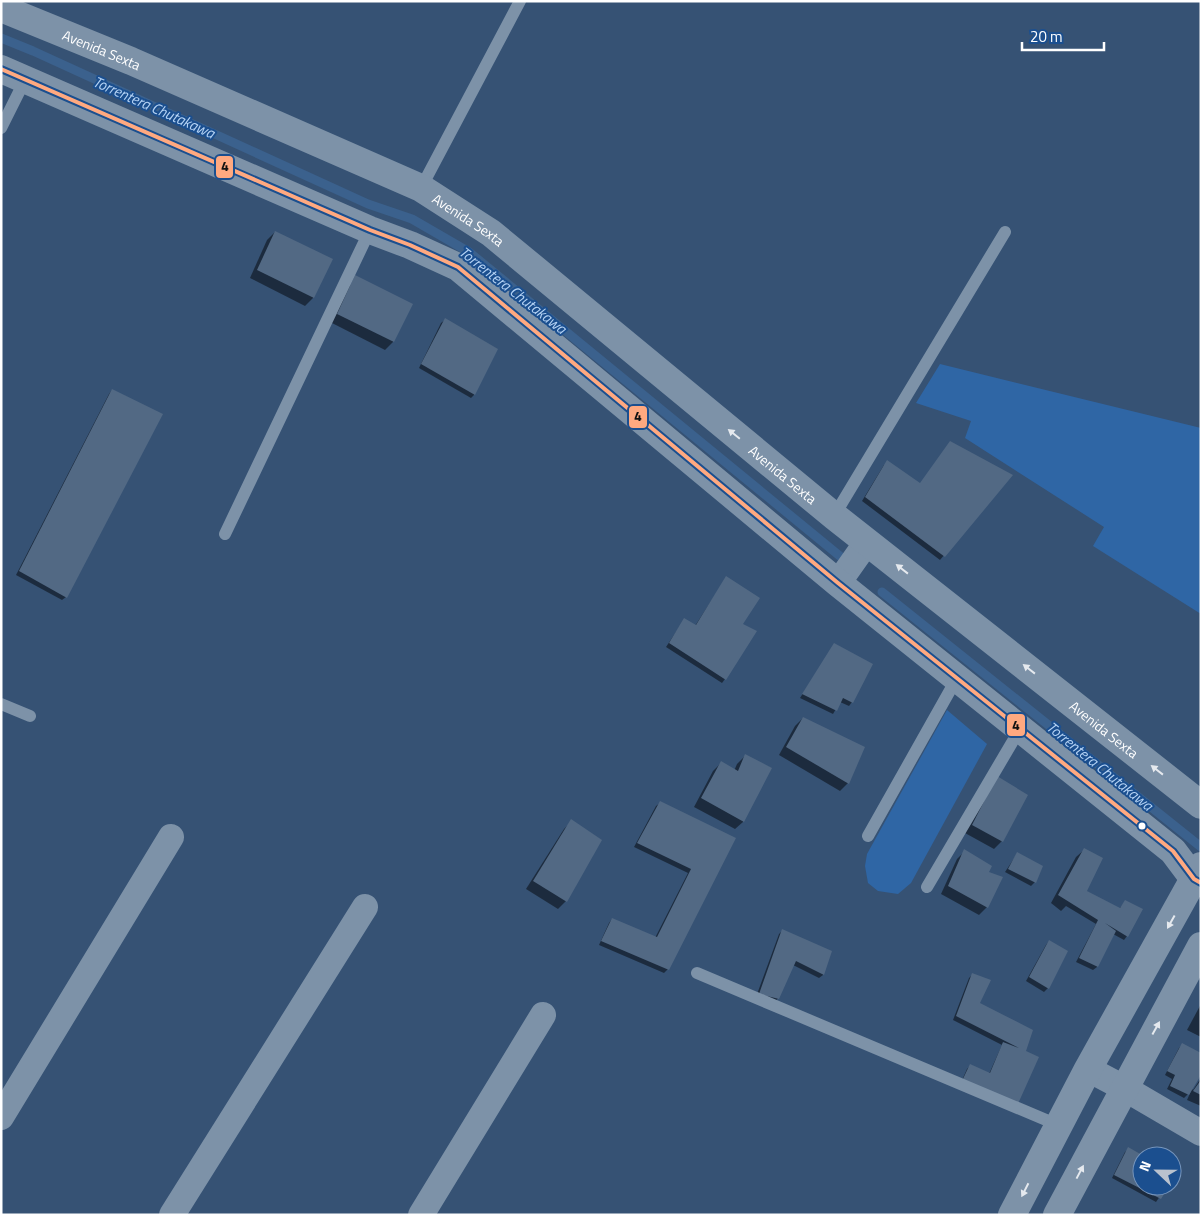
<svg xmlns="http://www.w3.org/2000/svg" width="1202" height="1216" font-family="'Titillium Web',sans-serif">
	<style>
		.green { fill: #2f66a5 }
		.shadow { fill: #0007 }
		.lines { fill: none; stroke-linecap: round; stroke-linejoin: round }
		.stream { stroke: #3b618d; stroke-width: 9 }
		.building { fill: #526984 }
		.service { stroke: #7d92a8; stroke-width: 12 }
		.minor { stroke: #7d92a8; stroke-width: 26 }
		.tertiary { stroke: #7d92a8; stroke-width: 28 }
		.bus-1-casing { stroke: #1b4f8f; stroke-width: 8 }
		.bus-1 { stroke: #ffa980; stroke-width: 4 }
		.oneway { fill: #e5e9ee }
		.bus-dot { fill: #fff; stroke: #1b4f8f; stroke-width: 2 }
		.labels { text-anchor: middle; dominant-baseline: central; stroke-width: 4; stroke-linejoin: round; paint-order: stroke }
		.street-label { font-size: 14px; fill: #fff; stroke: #1b4f8f }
		.water-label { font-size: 15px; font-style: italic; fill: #b5d3f5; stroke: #1b4f8f }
		.line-badge { stroke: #1b4f8f; stroke-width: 2 }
		.pale-badge-label { font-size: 14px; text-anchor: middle; font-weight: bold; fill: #111 }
	</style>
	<rect width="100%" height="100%" fill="#365274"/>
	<!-- green -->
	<g class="green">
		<path d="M940 364 1201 428V614L1093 546 1104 527 965 438 971 421 916 403Z"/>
		<path d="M947 710 987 744 911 883 898 894 878 891 868 883 865 866 867 854Z"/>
	</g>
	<!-- shadow -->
	<g class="shadow">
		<path d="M275 232 331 260 313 298 305 306 250 278 267 240Z"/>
		<path d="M347 284 411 304 393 342 385 350 330 322Z"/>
		<path d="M445 320 497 349 474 395 471 398 419 368 441 323Z"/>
		<path d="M112 390 66 597 62 600 16 575 109 394Z"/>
		<path d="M884 465 920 484 1011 475 940 560 862 501Z"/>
		<path d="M726 578 742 624 725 679 722 683 666 647 684 620 695 626Z"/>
		<path d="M834 645 852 702 849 706 840 702 833 714 800 698Z"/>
		<path d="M803 718 863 748 848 783 840 791 779 755 795 726Z"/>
		<path d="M745 756 771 768 743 822 735 829 694 807 713 771 721 763 734 771 737 764Z"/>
		<path d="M989 786 1002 841 994 849 965 833Z"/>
		<path d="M660 803 734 838 668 969 664 973 599 945 609 923 612 919 655 938 688 873 634 847 656 806Z"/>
		<path d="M572 821 601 840 566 901 558 909 526 889 564 829Z"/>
		<path d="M1084 850 1086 891 1119 909 1125 902 1127 936 1124 940 1113 934 1097 967 1093 970 1076 962 1096 924 1066 906 1061 911 1051 903 1076 857Z"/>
		<path d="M965 851 988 872 987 907 979 915 941 894 957 859Z"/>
		<path d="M1017 854 1035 882 1031 886 1005 872Z"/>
		<path d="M782 931 831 952 823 975 819 978 793 965 778 998 775 1002 756 997 779 934Z"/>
		<path d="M1049 941 1048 988 1044 992 1026 981 1046 945Z"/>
		<path d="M973 974 979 1004 1024 1052 1037 1058 959 1087 967 1069 971 1065 989 1074 1002 1045 953 1020 969 978Z"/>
		<path d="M1201 1004V1037L1187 1030Z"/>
		<path d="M1183 1044 1191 1088 1193 1090 1201 1078V1106L1187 1100 1191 1091 1184 1098 1167 1089 1172 1079 1165 1075 1179 1048Z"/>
		<path d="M1129 1149 1142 1156V1186H1167L1156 1202 1112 1178 1125 1152Z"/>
	</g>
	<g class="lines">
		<!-- stream -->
		<g class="stream">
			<path d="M1 38 33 51 368 204 412 219 469 252 841 557"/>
			<path d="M882 592 1201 847"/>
		</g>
	</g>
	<!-- building -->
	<g class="building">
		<path d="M275 231 333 259 314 298 257 270Z"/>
		<path d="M355 275 413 304 394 342 337 314Z"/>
		<path d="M445 318 498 349 475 395 421 364Z"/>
		<path d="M112 389 163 414 67 598 19 571Z"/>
		<path d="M950 441 1013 475 945 557 865 497 887 460 920 483Z"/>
		<path d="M726 576 760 598 743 624 757 631 726 680 669 643 684 618 696 625Z"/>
		<path d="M834 643 873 664 853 703 843 698 837 711 802 694Z"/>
		<path d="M803 717 865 747 849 784 786 747Z"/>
		<path d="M745 754 772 768 744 822 701 798 721 761 738 771Z"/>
		<path d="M997 776 1028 795 1003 842 972 825Z"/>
		<path d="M660 801 736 838 669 970 601 941 612 918 657 937 691 869 637 843Z"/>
		<path d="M571 819 602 840 567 902 533 881Z"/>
		<path d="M1084 848 1103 858 1087 891 1120 908 1125 900 1143 909 1128 937 1105 923 1116 931 1098 967 1079 958 1098 920 1058 895Z"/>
		<path d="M964 849 992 866 989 872 1003 877 988 908 948 886Z"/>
		<path d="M1017 852 1043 866 1036 883 1008 869Z"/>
		<path d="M782 929 832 951 824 975 796 961 779 999 759 994Z"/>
		<path d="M1049 940 1068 951 1049 989 1029 977Z"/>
		<path d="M972 973 991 980 980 1003 1033 1030 1026 1051 1039 1057 1017 1106 961 1083 970 1064 990 1073 1003 1042 1019 1048 956 1016Z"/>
		<path d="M1182 1043 1201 1053V1075L1189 1095 1170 1086 1175 1075 1167 1071Z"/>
		<path d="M1201 1080V1095L1193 1091Z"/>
		<path d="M1128 1147 1142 1155V1186H1169L1161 1199 1114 1175Z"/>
	</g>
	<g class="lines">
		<!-- service -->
		<g class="service">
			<path d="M1 128 25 80"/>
			<path d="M421 188 520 1"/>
			<path d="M834 516 1005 232"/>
			<path d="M225 534 370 230"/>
			<path d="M1 704 30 716"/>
			<path d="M868 836 957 678"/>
			<path d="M927 887 1020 729"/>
			<path d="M697 973 1058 1125"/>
		</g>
		<!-- minor -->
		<g class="minor">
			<path d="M838 583 867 542"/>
			<path d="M1088 1069 1124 1088 1201 1133"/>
			<path d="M1 1117 171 837"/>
			<path d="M172 1215 365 907"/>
			<path d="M421 1215 543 1015"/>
		</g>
		<!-- tertiary -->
		<g class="tertiary">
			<path id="s1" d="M1 8 131 61 421 188 491 233 834 516 1201 805"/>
			<path d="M1 69 370 230 410 245 458 267 838 583 1173 851 1194 879 1201 883"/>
			<path d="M1012 1215 1088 1069 1201 866"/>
			<path d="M1057 1215 1201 946"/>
		</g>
		<defs>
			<path id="bus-1" d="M1 69 370 230 410 245 458 267 838 583 1173 851 1194 879 1201 883"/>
		</defs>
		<!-- bus-1 casing -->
		<use href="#bus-1" class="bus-1-casing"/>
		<!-- bus-1 -->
		<use href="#bus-1" class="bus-1"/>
	</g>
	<!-- one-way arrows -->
	<defs><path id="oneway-solid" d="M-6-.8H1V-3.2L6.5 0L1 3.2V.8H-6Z" transform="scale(1.25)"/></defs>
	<g class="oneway">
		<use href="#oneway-solid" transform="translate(734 434) rotate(-141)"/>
		<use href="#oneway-solid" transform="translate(902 569) rotate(-142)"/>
		<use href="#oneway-solid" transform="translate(1029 669) rotate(-142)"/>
		<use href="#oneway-solid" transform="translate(1157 770) rotate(-142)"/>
		<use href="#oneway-solid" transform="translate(1171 922) rotate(119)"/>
		<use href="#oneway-solid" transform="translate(1156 1028) rotate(-61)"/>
		<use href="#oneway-solid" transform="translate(1080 1172) rotate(-62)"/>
		<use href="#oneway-solid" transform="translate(1025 1190) rotate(117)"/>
	</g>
	<!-- markers -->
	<circle class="bus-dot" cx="1142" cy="826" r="4.5"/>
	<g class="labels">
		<!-- street labels -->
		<g class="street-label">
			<text stroke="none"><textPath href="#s1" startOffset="109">Avenida Sexta</textPath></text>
			<text stroke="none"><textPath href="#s1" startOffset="514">Avenida Sexta</textPath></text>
			<text stroke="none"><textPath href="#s1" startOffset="919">Avenida Sexta</textPath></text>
			<text stroke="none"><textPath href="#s1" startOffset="1329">Avenida Sexta</textPath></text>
		</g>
		<!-- water labels -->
		<g class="water-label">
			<text transform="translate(154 107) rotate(24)">Torrentera Chutakawa</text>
			<text transform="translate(513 290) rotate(38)">Torrentera Chutakawa</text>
			<text transform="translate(1100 766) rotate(39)">Torrentera Chutakawa</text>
		</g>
	</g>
	<g class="line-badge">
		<rect x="215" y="155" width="19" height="24" rx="5" fill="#ffa980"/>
		<rect x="628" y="405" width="20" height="24" rx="5" fill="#ffa980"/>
		<rect x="1006" y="713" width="20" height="24" rx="5" fill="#ffa980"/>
	</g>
	<g class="pale-badge-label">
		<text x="225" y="171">4</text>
		<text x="638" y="421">4</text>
		<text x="1016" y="730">4</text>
	</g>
	<!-- border -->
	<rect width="1202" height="1216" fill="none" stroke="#ffffff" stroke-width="5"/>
	<!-- north arrow -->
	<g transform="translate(1157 1171) rotate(292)"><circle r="24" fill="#1b4f8f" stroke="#7695bc"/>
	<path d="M0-4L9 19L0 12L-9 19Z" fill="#b9c2ce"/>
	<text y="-8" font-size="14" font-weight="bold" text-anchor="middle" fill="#ffffff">N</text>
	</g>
	<!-- scale -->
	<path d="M1022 42v8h82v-8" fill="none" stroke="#ffffff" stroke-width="2.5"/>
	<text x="1030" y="42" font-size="15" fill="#ffffff" stroke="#1b4f8f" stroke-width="4" paint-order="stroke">20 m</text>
</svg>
